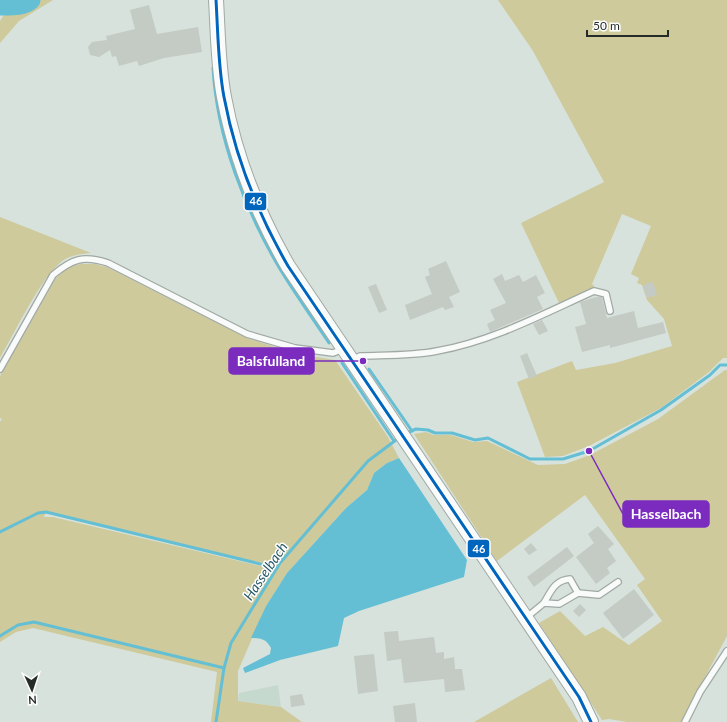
<svg xmlns="http://www.w3.org/2000/svg" width="727" height="722" font-family="Lato,sans-serif">
	<style>
		.built { fill: #c6d9ce }
		.green { fill: #ceca9b; fill-rule: evenodd }
		.water { fill: #64bfd4 }
		.lines { fill: none; stroke-linecap: round; stroke-linejoin: round }
		.stream { stroke: #64bfd4; stroke-width: 3 }
		.river { stroke: #64bfd4; stroke-width: 19 }
		.building { fill: #c4cac4 }
		.service-casing { stroke: #a1a9a4; stroke-width: 8 }
		.tertiary-casing { stroke: #a1a9a4; stroke-width: 16 }
		.service { stroke: #f9fbfa; stroke-width: 5.5 }
		.tertiary { stroke: #f9fbfa; stroke-width: 14 }
		.bus-1-casing { stroke: #fff; stroke-width: 6 }
		.bus-1 { stroke: #0065bd; stroke-width: 3 }
		.labels { text-anchor: middle; dominant-baseline: central; stroke-width: 3; stroke-linejoin: round; paint-order: stroke }
		.water-label { font-size: 14px; font-style: italic; fill: #275967; stroke: #fff }
		.leader { fill: none; stroke: #7b2cbf; stroke-width: 1.5 }
		.callout-dot { fill: #7b2cbf; stroke: #fff; stroke-width: 1.5 }
		.callout { fill: #7b2cbf; stroke: #7b2cbf; stroke-width: 1.5 }
		.callout-label { font-size: 14px; text-anchor: middle; font-weight: bold; fill: #fff }
		.line-badge { stroke: #fff; stroke-width: 1.5 }
		.badge-label { font-size: 11px; text-anchor: middle; font-weight: bold; fill: #fff }
	</style>
	<rect width="100%" height="100%" fill="#d8e2dc"/>
	<!-- built -->
	<path class="built" d="M278 685 281 707 238 701 239 693Z"/>
	<!-- green -->
	<g class="green">
		<path d="M13 0H53L19 21 0 43V21Z"/>
		<path d="M498 0H727V358H723L709 372 661 408 589 446 563 456 545 457 517 382 572 361 576 370 615 363 672 346 664 319 647 300 642 285 637 283 639 278 631 274 651 226 622 214 592 284 596 288 560 305 521 223 604 182 533 51Z"/>
		<path d="M0 217 91 253C81 254 70 255 61 262 40 279 15 332 0 358Z"/>
		<path d="M81 264H95L107 267 247 338 297 354 335 360 388 437 399 458 387 463 374 473 367 490 346 508 287 573 266 606 238 671V701L281 707 302 722H211L217 672 33 628 16 632 0 642V422L2 419 0 418V376L56 278 69 267ZM46 511 270 565 269 568 53 517H44Z"/>
		<path d="M725 370H727V636L681 722H627L609 719 602 720 539 623 560 611 585 636 603 627 629 645 662 621 637 585 645 579 585 495 497 561 414 434 426 432 434 435H451L473 442 487 441 538 465 565 464 590 455 658 419Z"/>
		<path d="M551 678 578 722H474Z"/>
	</g>
	<!-- water -->
	<path class="water" d="M399 458 467 560 464 577 359 611 344 618 338 646 280 660 245 673 243 668 270 654 271 648C266 639 261 638 251 638L266 606 287 573 346 508 367 490 374 473 387 463Z"/>
	<g class="lines">
		<!-- stream -->
		<g class="stream">
			<path d="M213 68C217 138 245 210 280 269 296 295 313 319 329 343"/>
			<path d="M342 363 394 441"/>
			<path d="M369 369 412 431"/>
			<path d="M409 432 416 429 428 430 435 433H452L475 440 488 438 530 459H563L589 451 661 410 710 375 720 365H727"/>
			<path d="M0 532 38 513 46 512 277 568"/>
			<path d="M0 636 18 625 34 622 224 668"/>
			<path d="M216 722 224 668 231 643 280 563 368 461 396 440"/>
		</g>
		<!-- river -->
		<path class="river" d="M0 6C10 6 23 7 31 0"/>
	</g>
	<!-- building -->
	<g class="building">
		<path d="M149 5 157 34 198 27 202 52 164 58 139 66 137 61 119 66 116 56 112 57 110 50 99 57 90 55 88 47 92 42 107 40 106 36 135 29 130 10Z"/>
		<path d="M446 261 460 292 449 297 454 307 445 310 443 307 410 320 405 305 432 294 425 277 430 275 428 269Z"/>
		<path d="M502 274 505 281 519 275 523 282 536 275 545 293 537 297 543 309 490 332 487 324 495 320 490 310 506 303 493 279Z"/>
		<path d="M653 282 657 295 647 298 643 285Z"/>
		<path d="M376 284 387 310 379 313 368 287Z"/>
		<path d="M596 297H602L607 318 634 311 638 328 663 322 666 333 610 348V345L582 352 575 327 586 324 580 302Z"/>
		<path d="M542 320 548 331 539 335 533 324Z"/>
		<path d="M527 353 537 376 529 379 520 356Z"/>
		<path d="M598 526 614 544 608 549 616 561 607 568 610 573 596 584 576 557 594 543 588 534Z"/>
		<path d="M531 543 537 550 529 555 524 549Z"/>
		<path d="M567 547 574 556 534 587 527 577Z"/>
		<path d="M634 589 654 615 623 639 603 613Z"/>
		<path d="M580 604 586 610 579 617 573 611Z"/>
		<path d="M398 631 399 641 434 637 436 653 444 652V659L454 657 455 669H462L465 690 445 692 444 679 404 683 401 659 387 661 384 632Z"/>
		<path d="M374 654 378 691 358 694 354 656Z"/>
		<path d="M302 694 305 705 291 707 290 696Z"/>
		<path d="M415 703 417 722H395L393 706Z"/>
	</g>
	<g class="lines">
		<defs>
			<g id="service">
				<path d="M352 360 360 356C385 355 412 356 437 351 493 341 543 314 594 291L606 294 610 311"/>
				<path d="M0 369 53 275C72 259 83 255 108 263L247 334 295 348 333 353 343 349"/>
				<path d="M544 603C551 591 555 580 570 579L578 593"/>
				<path d="M527 617 544 603 559 604 578 593 599 595 618 582"/>
				<path d="M685 722 700 692 727 651"/>
			</g>
			<path id="tertiary" d="M216 0C218 32 218 66 224 97 235 156 258 214 288 266L579 697 591 722"/>
		</defs>
		<!-- service casing -->
		<use href="#service" class="service-casing"/>
		<!-- tertiary casing -->
		<use href="#tertiary" class="tertiary-casing"/>
		<!-- service -->
		<use href="#service" class="service"/>
		<!-- tertiary -->
		<use href="#tertiary" class="tertiary"/>
		<defs>
			<path id="bus-1" d="M216 0C218 32 218 66 224 97 235 156 258 214 288 266L579 697 591 722"/>
		</defs>
		<!-- bus-1 casing -->
		<use href="#bus-1" class="bus-1-casing"/>
		<!-- bus-1 -->
		<use href="#bus-1" class="bus-1"/>
	</g>
	<g class="labels">
		<!-- water labels -->
		<g class="water-label">
			<text transform="translate(265 571) rotate(-56)">Hasselbach</text>
		</g>
	</g>
	<!-- callouts -->
	<path class="leader" d="M363 361L314 361M589 451L623 514"/>
	<g class="callout-dot">
		<circle cx="363" cy="361" r="4"/>
		<circle cx="589" cy="451" r="4"/>
	</g>
	<g class="callout">
		<rect x="229" y="348" width="85" height="26" rx="4"/>
		<rect x="623" y="501" width="86" height="26" rx="4"/>
	</g>
	<g class="callout-label">
		<text x="271" y="366">Balsfulland</text>
		<text x="666" y="519">Hasselbach</text>
	</g>
	<g class="line-badge">
		<rect x="244" y="192" width="23" height="19" rx="4" fill="#0065bd"/>
		<rect x="467" y="539" width="23" height="19" rx="4" fill="#0065bd"/>
	</g>
	<g class="badge-label">
		<text x="256" y="205">46</text>
		<text x="479" y="553">46</text>
	</g>
	<!-- north arrow -->
	<g transform="translate(32 690) rotate(177)" stroke="#ffffff" stroke-width="3" paint-order="stroke">
	<path d="M0-3L7 15L0 10L-7 15Z" fill="#252c28"/>
	<text y="-6" font-size="11" font-weight="bold" text-anchor="middle" fill="#252c28">N</text>
	</g>
	<!-- scale -->
	<path d="M587 30v6h81v-6" fill="none" stroke="#252c28" stroke-width="2"/>
	<text x="593" y="30" font-size="12" fill="#252c28" stroke="#ffffff" stroke-width="3" paint-order="stroke">50 m</text>
</svg>
